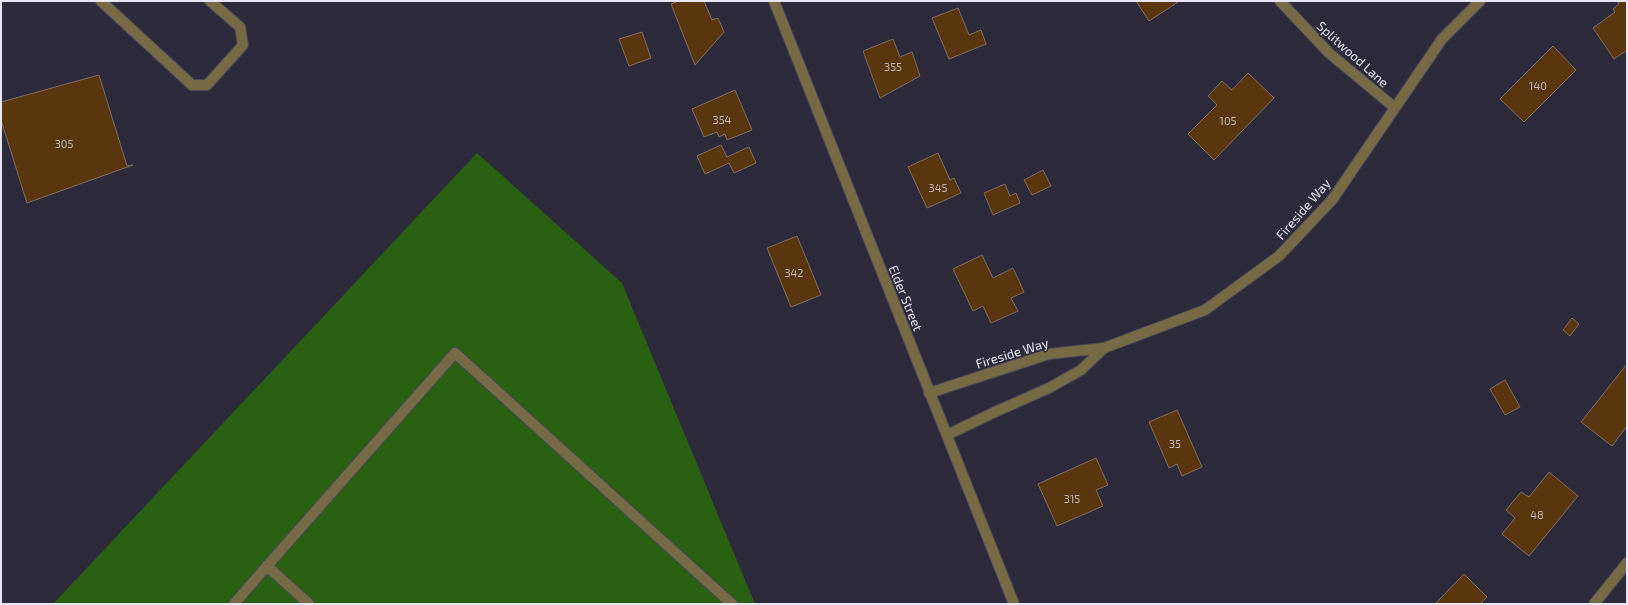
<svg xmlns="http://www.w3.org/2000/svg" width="1628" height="605" font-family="'Exo 2',sans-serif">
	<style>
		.forest { fill: #2a6012 }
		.building { fill: #5a360f; stroke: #806e5e }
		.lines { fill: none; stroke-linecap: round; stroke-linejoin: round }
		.minor-casing { stroke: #4b4859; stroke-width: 12 }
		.minor { stroke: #776b46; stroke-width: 10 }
		.labels { text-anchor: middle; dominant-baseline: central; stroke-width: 3; stroke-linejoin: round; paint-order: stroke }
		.number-label { font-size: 11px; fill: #c4bab9 }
		.street-label { font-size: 13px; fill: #e8e6f2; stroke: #2d2a3c }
	</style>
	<rect width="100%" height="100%" fill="#2d2a3c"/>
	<!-- forest -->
	<path class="forest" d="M477 153 622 283 755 604H53Z"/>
	<!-- building -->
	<g class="building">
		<path d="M678 1H704L712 20 718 18 724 32 695 65 671 4Z"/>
		<path d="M1136 1H1178V2L1149 21Z"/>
		<path d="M1617 1H1627V50L1614 59 1593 28 1615 12 1613 9 1619 4Z"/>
		<path d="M958 8 969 35 981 30 986 44 949 59 932 18Z"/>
		<path d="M642 32 651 58 629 66 619 39Z"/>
		<path d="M893 39 900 57 912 52 920 76 880 98 863 51Z"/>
		<path d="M1553 46 1576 70 1524 122 1500 99Z"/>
		<path d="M1248 73 1274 98 1214 160 1188 134 1217 105 1208 96 1222 81 1232 90Z"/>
		<path d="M99 75 127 166 133 165 27 203 1 120V102Z"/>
		<path d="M735 90 752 130 727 140 725 134 719 137 717 132 704 137 692 109Z"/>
		<path d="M721 145 727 157 749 147 756 163 734 173 729 163 705 174 697 156Z"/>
		<path d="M938 153 950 180 954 178 961 193 927 208 908 167Z"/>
		<path d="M1043 170 1051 186 1032 195 1024 180Z"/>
		<path d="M1005 184 1010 196 1016 193 1020 203 993 215 984 193Z"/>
		<path d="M797 236 821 295 791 307 767 248Z"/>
		<path d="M982 255 993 278 1013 268 1024 292 1011 298 1018 311 991 323 983 306 973 311 953 269Z"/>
		<path d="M1572 318 1579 324 1570 336 1563 330Z"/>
		<path d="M1627 364V426L1612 446 1581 422Z"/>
		<path d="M1505 380 1520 407 1505 415 1490 389Z"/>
		<path d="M1177 410 1202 467 1182 476 1177 464 1169 468 1149 422Z"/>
		<path d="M1096 458 1108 485 1096 490 1103 506 1057 526 1038 484Z"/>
		<path d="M1549 472 1578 496 1529 556 1502 534 1515 518 1506 510 1521 492 1529 497Z"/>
		<path d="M1464 574 1487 597 1480 604H1435Z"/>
	</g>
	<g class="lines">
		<defs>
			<g id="minor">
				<path d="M101 1 192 85H207L243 45 240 27 210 1"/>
				<path d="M774 1 1014 604"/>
				<path d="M1280 1 1329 53 1394 107"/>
				<path d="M929 393 1049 354 1104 348 1205 310 1279 256 1332 200 1442 39 1480 1"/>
				<path d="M947 435 997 411 1049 388 1081 370 1104 348"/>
				<path d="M234 604 267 566"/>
				<path d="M309 604 267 566 455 353 732 604"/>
				<path d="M1594 604 1627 563"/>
			</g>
		</defs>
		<!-- minor casing -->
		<use href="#minor" class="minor-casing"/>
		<!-- minor -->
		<use href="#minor" class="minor"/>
	</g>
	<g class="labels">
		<!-- number labels -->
		<g class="number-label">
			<text x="893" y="66">355</text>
			<text x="1538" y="85">140</text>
			<text x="722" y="119">354</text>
			<text x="1228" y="120">105</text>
			<text x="64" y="143">305</text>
			<text x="938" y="187">345</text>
			<text x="794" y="272">342</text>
			<text x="1175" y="443">35</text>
			<text x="1072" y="498">315</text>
			<text x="1537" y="514">48</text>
		</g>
		<!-- street labels -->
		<g class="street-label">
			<text transform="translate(1353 54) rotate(42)">Splitwood Lane</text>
			<text transform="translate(1303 209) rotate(-49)">Fireside Way</text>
			<text transform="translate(906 298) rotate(68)">Elder Street</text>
			<text transform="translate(1012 353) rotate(-17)">Fireside Way</text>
		</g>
	</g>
	<!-- border -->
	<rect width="1628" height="605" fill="none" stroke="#e8e6f2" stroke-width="4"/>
</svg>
